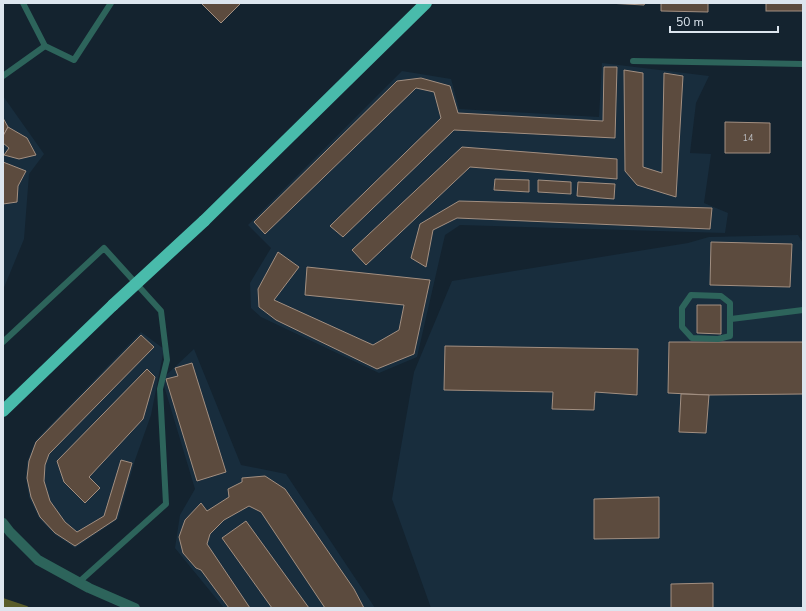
<svg xmlns="http://www.w3.org/2000/svg" width="806" height="611" font-family="'Nunito Sans',sans-serif">
	<style>
		.built { fill: #182d3d }
		.forest { fill: #5a5d2a }
		.building { fill: #5c4b3e; stroke: #a28f81 }
		.lines { fill: none; stroke-linecap: round; stroke-linejoin: round }
		.lane { stroke: #2d645b; stroke-width: 6 }
		.street { stroke: #2d645b; stroke-width: 10 }
		.highway { stroke: #49bbab; stroke-width: 12 }
		.highway-bridge { stroke: #49bbab; stroke-width: 12 }
		.labels { text-anchor: middle; dominant-baseline: central; stroke-width: 4; stroke-linejoin: round; paint-order: stroke }
		.number-label { font-size: 9px; fill: #bcbec2 }
	</style>
	<rect width="100%" height="100%" fill="#14232f"/>
	<!-- built -->
	<g class="built">
		<path d="M602 63 709 76 696 103 690 153 711 154 704 203 728 213 725 233 460 225 445 235 417 357 379 373 261 317 251 308 250 283 271 248 248 225 402 71 451 79 459 109 599 117Z"/>
		<path d="M3 96 44 154 29 174 24 239 3 290Z"/>
		<path d="M798 235 803 243V608H431L392 499 414 372 452 281 688 243 709 237Z"/>
		<path d="M141 332 164 349 151 415 135 460 118 519 75 548 54 534 39 518 29 497 26 478 27 462 36 440Z"/>
		<path d="M194 349 241 465 286 474 375 608H224L175 548 180 515 195 489 162 379Z"/>
	</g>
	<!-- forest -->
	<path class="forest" d="M3 598 27 606 30 608H3Z"/>
	<!-- building -->
	<g class="building">
		<path d="M201 3H241L221 23Z"/>
		<path d="M607 3H645L644 5Z"/>
		<path d="M661 3H708V12L661 11Z"/>
		<rect x="766" y="3" width="37" height="8"/>
		<path d="M604 67H617L615 138 454 130 343 237 330 226 441 118 434 92 416 88 265 234 254 222 397 81 421 78 450 86 458 113 603 121Z"/>
		<path d="M624 70 643 73V167L662 173 664 73 683 76 676 197 637 185 625 171Z"/>
		<path d="M3 118 8 127 3 136Z"/>
		<path d="M725 122 770 123V153H725Z"/>
		<path d="M8 127 27 138 36 155 19 159 4 155 9 148 3 143V136Z"/>
		<path d="M462 147 617 159V179L470 167 366 265 352 250Z"/>
		<path d="M3 162 26 171 18 186 17 202 3 204Z"/>
		<path d="M495 179 529 180V192L494 190Z"/>
		<path d="M538 180 571 182V194L538 192Z"/>
		<path d="M578 182 615 184 614 199 577 196Z"/>
		<path d="M459 201 712 208 710 229 457 218 433 230 426 267 411 258 420 224Z"/>
		<path d="M711 242 792 244 790 287 710 285Z"/>
		<path d="M278 252 299 267 274 300 373 345 399 330 404 305 305 295 307 267 430 280 414 354 377 369 276 320 259 307 258 289Z"/>
		<path d="M697 305H721V334L697 333Z"/>
		<path d="M141 335 154 347 49 454 45 465 44 481 50 501 65 522 77 532 104 516 121 460 132 463 116 519 75 546 55 533 40 517 31 497 27 478 29 461 36 442Z"/>
		<path d="M669 342H803V394L709 395 668 393Z"/>
		<path d="M445 346 638 349 637 395 595 392 594 410 552 409 553 392 444 390Z"/>
		<path d="M192 363 226 472 197 481 166 379 178 376 175 368Z"/>
		<path d="M147 369 155 377 143 419 89 477 100 488 85 503 64 482 57 461Z"/>
		<path d="M681 394 709 395 706 433 679 432Z"/>
		<path d="M265 476 285 489 354 589 364 608H325L261 512 249 506 224 520 210 534 207 544 250 608H229L201 570 196 568 183 553 179 537 185 520 201 503 207 511 229 497 228 489 242 482V478Z"/>
		<path d="M659 497V538L594 539V499Z"/>
		<path d="M246 521 309 608H272L222 538Z"/>
		<path d="M713 583V608H671V584Z"/>
	</g>
	<g class="lines">
		<!-- lane -->
		<g class="lane">
			<path d="M23 3 45 46 74 60 111 3"/>
			<path d="M633 61 803 64"/>
			<path d="M3 76 45 46"/>
			<path d="M691 295 721 296 730 303V336L718 339 692 338 682 327V308Z"/>
			<path d="M731 319 803 310"/>
			<path d="M3 342 104 248 161 311 167 360 160 389 166 504 79 582"/>
		</g>
		<!-- street -->
		<path class="street" d="M3 523 10 532 38 560 89 588 135 608"/>
		<!-- highway -->
		<g class="highway">
			<path d="M204 221 426 3"/>
			<path d="M3 411 113 305"/>
		</g>
		<!-- highway-bridge -->
		<path class="highway-bridge" d="M113 305 204 221"/>
	</g>
	<g class="labels">
		<!-- number labels -->
		<g class="number-label">
			<text x="748" y="138">14</text>
		</g>
	</g>
	<!-- border -->
	<rect width="806" height="611" fill="none" stroke="#dce5ee" stroke-width="8"/>
	<!-- scale -->
	<path d="M670 26v6h108v-6" fill="none" stroke="#dce5ee" stroke-width="2"/>
	<text x="676" y="26" font-size="12" fill="#dce5ee" stroke="#14232f" stroke-width="3" paint-order="stroke">50 m</text>
</svg>
